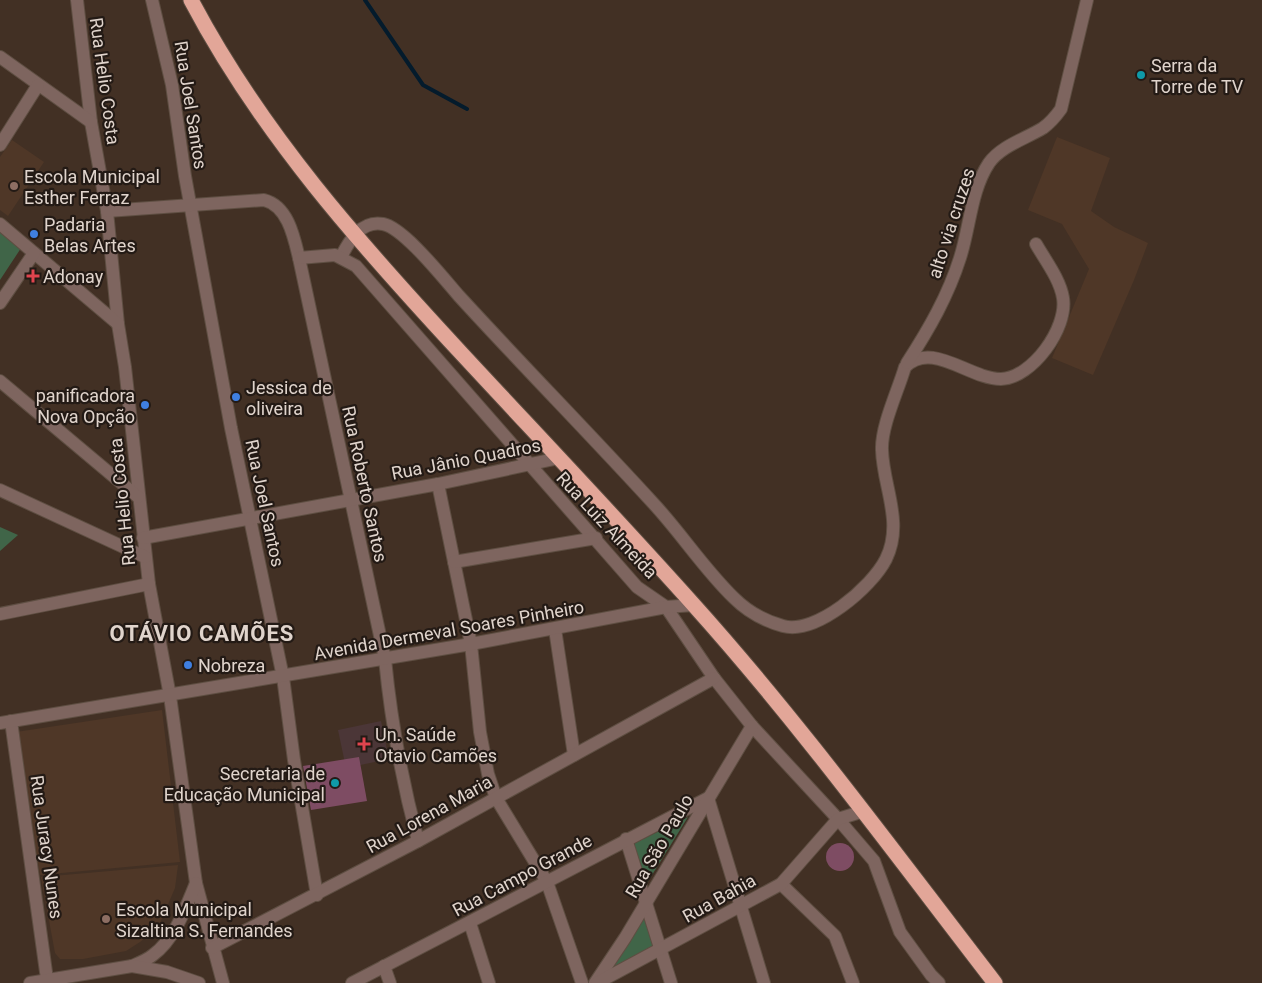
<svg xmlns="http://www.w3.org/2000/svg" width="1262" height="983" font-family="Roboto,sans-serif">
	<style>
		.built { fill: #4f3727 }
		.medical { fill: #4b3637 }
		.green { fill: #406548 }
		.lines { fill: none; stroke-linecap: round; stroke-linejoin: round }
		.stream { stroke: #041b2c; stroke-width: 4 }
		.building { fill: #7e4c63 }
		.minor-casing { stroke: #5e4e42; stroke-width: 14 }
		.highway-casing { stroke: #5e4e42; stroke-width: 17 }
		.minor { stroke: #7e655f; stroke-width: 12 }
		.highway { stroke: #e2a698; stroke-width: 15 }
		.culture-dot { fill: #0f9aa8; stroke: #231a15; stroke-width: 2 }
		.education-dot { fill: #8d6e63; stroke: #231a15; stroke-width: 2 }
		.shop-dot { fill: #3f7fe0; stroke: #231a15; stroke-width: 2 }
		.health-dot { fill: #e0444e; stroke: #231a15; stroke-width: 2 }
		.labels { text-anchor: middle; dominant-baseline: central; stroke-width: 4.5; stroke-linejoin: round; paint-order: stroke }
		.poi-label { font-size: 18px; fill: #e0d4cc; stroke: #231a15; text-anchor: start }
		.street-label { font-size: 18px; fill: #e0d4cc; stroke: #231a15 }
		.district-label { font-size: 22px; font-weight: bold; letter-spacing: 1px; fill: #e0d4cc; stroke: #231a15 }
	</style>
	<rect width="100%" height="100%" fill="#423024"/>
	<!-- built -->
	<g class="built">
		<path d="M1057 137 1110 158 1091 211 1114 227 1148 243 1134 280 1093 375 1052 358 1089 269 1062 224 1028 210Z"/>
		<path d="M12 140 44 162 8 216 0 210V157Z"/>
		<path d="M162 710 180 862 40 875 16 732Z"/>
		<path d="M178 865 175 888 158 928 140 942 126 951 83 959H60L55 953 41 877Z"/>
	</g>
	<!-- medical -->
	<path class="medical" d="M381 721 389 759 346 768 338 730Z"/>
	<!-- green -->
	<g class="green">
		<path d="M0 222 25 242 0 280Z"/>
		<path d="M0 527 18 535 0 551Z"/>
		<path d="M688 817 647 883 633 844Z"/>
		<path d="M644 917 657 949 607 974Z"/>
	</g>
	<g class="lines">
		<!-- stream -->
		<path class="stream" d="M365 0 423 85 467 109"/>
	</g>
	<!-- building -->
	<g class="building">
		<path d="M359 757 367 801 311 810 303 766Z"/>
		<circle cx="840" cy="857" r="14"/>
	</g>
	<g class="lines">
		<defs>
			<g id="minor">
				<path d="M77 0 91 122 107 211 118 324 125 367 149 584 170 696 196 883 223 983"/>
				<path d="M152 0 172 85 185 176 231 428 283 677 294 760 317 895"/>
				<path d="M0 57 91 122"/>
				<path d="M0 145 38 85"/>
				<path d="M107 211 264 200C288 206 294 237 299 258L385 659C391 721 402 781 418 841"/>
				<path d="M0 224 118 324"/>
				<path d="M341 257C349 241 361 220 383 224 404 228 444 279 459 296 523 366 589 433 653 503 681 533 704 569 734 598 747 611 765 621 783 626 816 635 872 587 886 559 904 522 883 487 882 450 881 426 898 391 905 367 932 340 969 379 1001 379 1032 378 1068 328 1063 298 1060 279 1045 260 1036 244"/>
				<path d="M299 258 335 255 356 266 637 587 666 607 714 678 752 726 838 819 874 861 900 932 931 975 939 983"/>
				<path d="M0 303 34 253"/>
				<path d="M907 363C929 329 948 296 960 258 970 227 971 190 989 163 1001 146 1025 139 1043 128 1050 123 1056 116 1061 109L1087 0"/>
				<path d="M0 381 138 497"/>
				<path d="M438 484 471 644 480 732 488 774 496 798 547 882 582 983"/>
				<path d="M0 490 145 557"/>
				<path d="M143 538 438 484 559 458"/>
				<path d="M454 562 596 538"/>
				<path d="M0 614 149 584"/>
				<path d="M555 629 574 755"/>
				<path d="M11 721 47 979"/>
				<path d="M0 723 471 644 666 607 694 605"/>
				<path d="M626 839 671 983"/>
				<path d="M781 884 835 936 853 983"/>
				<path d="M470 923 489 983"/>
				<path d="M212 948 418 841 714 678"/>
				<path d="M132 966C139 963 147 960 153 955 175 939 186 907 196 883"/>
				<path d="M384 966 390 983"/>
				<path d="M30 983 132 966 167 972 199 983"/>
				<path d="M352 983 708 798 764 983"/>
				<path d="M595 983 625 938 752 726"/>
				<path d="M597 983 781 884 838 819 864 811"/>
			</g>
			<path id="highway" d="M191 0C261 133 360 244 462 354 539 437 617 519 692 603 800 723 896 855 995 983"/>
		</defs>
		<!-- minor casing -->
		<use href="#minor" class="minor-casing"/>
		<!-- highway casing -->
		<use href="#highway" class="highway-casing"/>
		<!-- minor -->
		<use href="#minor" class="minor"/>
		<!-- highway -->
		<use href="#highway" class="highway"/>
	</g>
	<!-- markers -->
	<g class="culture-dot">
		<circle cx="1141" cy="75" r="5"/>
		<circle cx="335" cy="783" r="5"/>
	</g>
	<g class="education-dot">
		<circle cx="14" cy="186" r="5"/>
		<circle cx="106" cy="919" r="5"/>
	</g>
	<g class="shop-dot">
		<circle cx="34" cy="234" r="5"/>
		<circle cx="236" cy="397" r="5"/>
		<circle cx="145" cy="405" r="5"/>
		<circle cx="188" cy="665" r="5"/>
	</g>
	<g class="health-dot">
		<path d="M30.5 268.5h5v5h5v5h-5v5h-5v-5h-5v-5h5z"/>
		<path d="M361.5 736.5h5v5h5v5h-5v5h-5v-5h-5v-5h5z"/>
	</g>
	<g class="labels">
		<!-- poi labels -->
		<g class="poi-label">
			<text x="1151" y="65">Serra da<tspan x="1151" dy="21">Torre de TV</tspan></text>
			<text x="24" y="176">Escola Municipal<tspan x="24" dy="21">Esther Ferraz</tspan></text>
			<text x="44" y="224">Padaria<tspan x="44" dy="21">Belas Artes</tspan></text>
			<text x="43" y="276">Adonay</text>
			<text x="246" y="387">Jessica de<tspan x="246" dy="21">oliveira</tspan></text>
			<text x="135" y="395" text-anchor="end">panificadora<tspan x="135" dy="21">Nova Opção</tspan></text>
			<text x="198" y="665">Nobreza</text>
			<text x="375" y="734">Un. Saúde<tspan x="375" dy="21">Otavio Camões</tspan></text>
			<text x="325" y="773" text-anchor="end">Secretaria de<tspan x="325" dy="21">Educação Municipal</tspan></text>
			<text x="116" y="909">Escola Municipal<tspan x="116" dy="21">Sizaltina S. Fernandes</tspan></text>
		</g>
		<!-- street labels -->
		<g class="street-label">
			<text transform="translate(105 81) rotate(82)">Rua Helio Costa</text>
			<text transform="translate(191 105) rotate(81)">Rua Joel Santos</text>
			<text transform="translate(951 223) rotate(-72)">alto via cruzes</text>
			<text transform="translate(466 459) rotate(-11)">Rua Jânio Quadros</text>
			<text transform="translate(365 484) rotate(78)">Rua Roberto Santos</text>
			<text transform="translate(122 502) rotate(-96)">Rua Helio Costa</text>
			<text transform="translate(265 503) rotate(78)">Rua Joel Santos</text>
			<text transform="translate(607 525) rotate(47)">Rua Luiz Almeida</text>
			<text transform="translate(449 630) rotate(-10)">Avenida Dermeval Soares Pinheiro</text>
			<text transform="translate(429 814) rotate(-29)">Rua Lorena Maria</text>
			<text transform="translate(659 846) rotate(-60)">Rua São Paulo</text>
			<text transform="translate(47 847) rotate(82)">Rua Juracy Nunes</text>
			<text transform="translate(522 875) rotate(-28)">Rua Campo Grande</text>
			<text transform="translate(719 898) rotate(-29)">Rua Bahia</text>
		</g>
		<!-- district labels -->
		<g class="district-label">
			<text x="202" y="633">OTÁVIO CAMÕES</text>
		</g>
	</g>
</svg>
